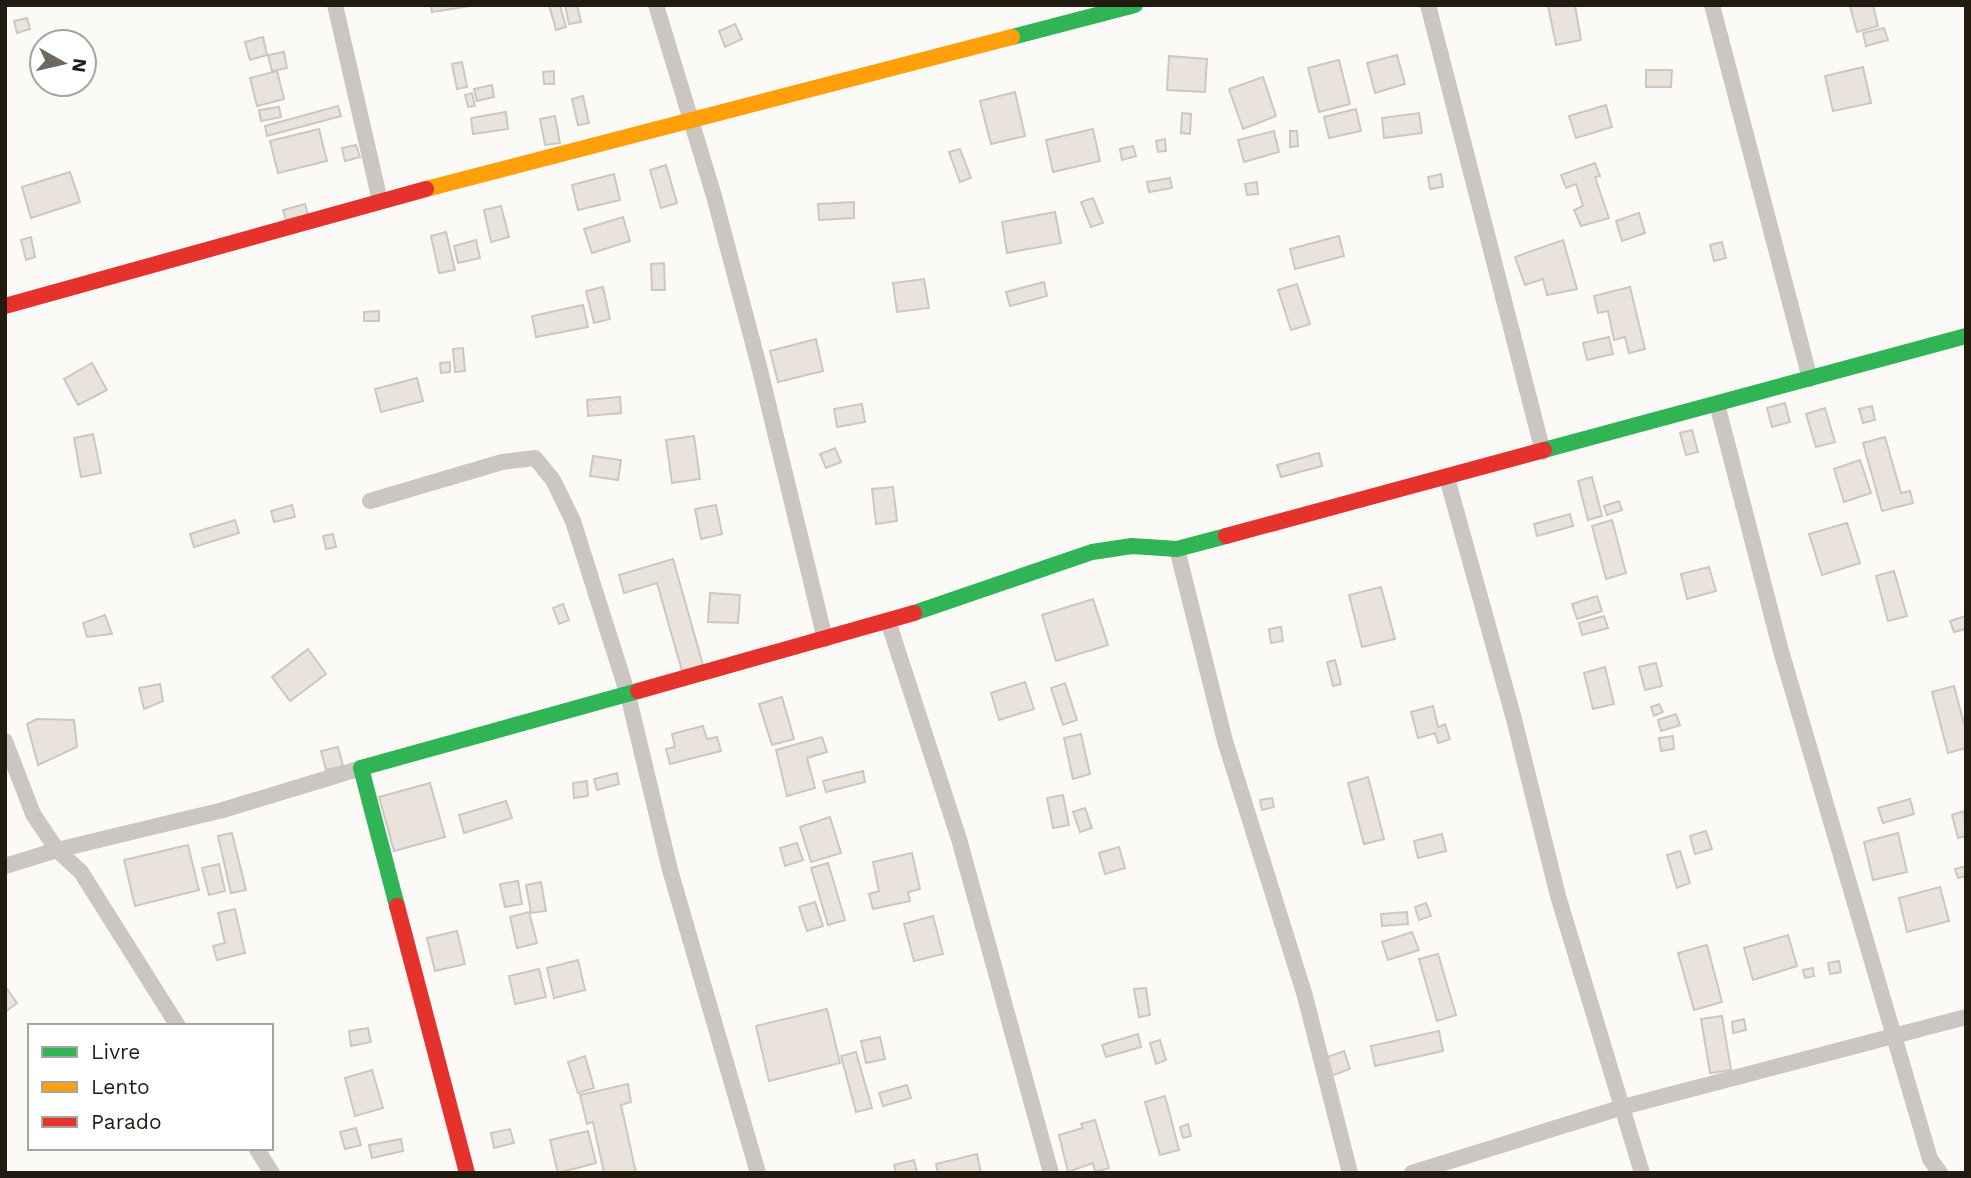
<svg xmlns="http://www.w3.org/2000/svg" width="1971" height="1178" font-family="'Work Sans',sans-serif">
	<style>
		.building { fill: #e9e3dc; stroke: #ccc7c0; stroke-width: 2 }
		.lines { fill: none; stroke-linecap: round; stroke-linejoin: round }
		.street { stroke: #cbc6c2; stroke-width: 16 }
		.fast { stroke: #30b455; stroke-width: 16 }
		.slow { stroke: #ff9f0a; stroke-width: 16 }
		.jam { stroke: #e5322d; stroke-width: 16 }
	</style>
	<rect width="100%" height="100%" fill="#fcfaf7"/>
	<!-- building -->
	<g class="building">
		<path d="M431 5H471V6L432 12Z"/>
		<path d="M549 5H560L566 27 556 30Z"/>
		<path d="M565 5H577L581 22 569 24Z"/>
		<path d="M1548 5H1575L1581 40 1556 45Z"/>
		<path d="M1873 5 1878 26 1857 32 1850 6Z"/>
		<path d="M27 18 30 29 17 33 14 21Z"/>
		<path d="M735 24 742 39 725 47 719 31Z"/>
		<path d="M1884 28 1888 40 1866 46 1863 33Z"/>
		<path d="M263 37 267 55 250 60 245 42Z"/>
		<path d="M284 52 287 68 272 71 268 55Z"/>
		<path d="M1397 55 1405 84 1375 93 1367 63Z"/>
		<path d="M1169 56 1207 59 1205 92 1167 90Z"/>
		<path d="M1339 60 1350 104 1319 112 1308 68Z"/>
		<path d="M462 62 467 87 457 89 452 64Z"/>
		<path d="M1863 67 1871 103 1833 111 1825 76Z"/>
		<path d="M1646 70H1672L1671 87H1646Z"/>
		<path d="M277 71 284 99 257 106 250 78Z"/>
		<path d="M554 71V84H544L543 72Z"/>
		<path d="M1263 77 1276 116 1243 129 1229 89Z"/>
		<path d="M492 85 494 97 477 101 474 89Z"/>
		<path d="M1015 92 1025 136 991 144 980 101Z"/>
		<path d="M472 93 475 106 468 107 465 95Z"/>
		<path d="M583 96 589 123 578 125 572 99Z"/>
		<path d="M1606 105 1612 127 1576 138 1569 116Z"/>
		<path d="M338 106 341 116 267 136 265 126Z"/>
		<path d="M279 107 281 117 261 121 259 110Z"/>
		<path d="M1356 109 1361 131 1329 138 1324 117Z"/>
		<path d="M506 112 508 129 473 134 471 118Z"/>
		<path d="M1182 113 1191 114 1190 134 1181 133Z"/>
		<path d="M1419 113 1422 133 1384 138 1382 118Z"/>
		<path d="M555 116 560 143 545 145 540 119Z"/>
		<path d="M319 129 327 161 278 173 270 141Z"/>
		<path d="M1093 129 1100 161 1053 172 1046 140Z"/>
		<path d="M1274 131 1279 152 1244 162 1238 140Z"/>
		<path d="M1290 131H1297L1298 146 1290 147Z"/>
		<path d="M1165 139 1166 151 1158 152 1156 141Z"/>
		<path d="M356 145 360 157 345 161 342 148Z"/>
		<path d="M1133 146 1136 156 1122 160 1120 149Z"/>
		<path d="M960 149 971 178 960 182 949 152Z"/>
		<path d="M1595 163 1600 176 1595 177 1609 218 1581 226 1574 210 1583 206 1576 184 1566 188 1561 175Z"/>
		<path d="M666 165 677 203 661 208 650 170Z"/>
		<path d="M70 172 80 202 31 218 22 187Z"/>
		<path d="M614 174 620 200 578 210 572 185Z"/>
		<path d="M1441 174 1443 187 1430 189 1428 177Z"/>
		<path d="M1170 178 1172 188 1149 192 1147 182Z"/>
		<path d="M1257 182 1258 194 1247 195 1245 184Z"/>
		<path d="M1093 198 1103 223 1091 227 1081 202Z"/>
		<path d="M854 202V218L819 220 818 204Z"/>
		<path d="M305 204 308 215 286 220 283 210Z"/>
		<path d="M501 206 509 237 491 242 484 210Z"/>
		<path d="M1055 212 1061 243 1007 253 1002 222Z"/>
		<path d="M1639 213 1645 233 1622 241 1616 221Z"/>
		<path d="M623 217 630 241 592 253 584 229Z"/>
		<path d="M446 232 455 270 439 273 431 236Z"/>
		<path d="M1339 236 1344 256 1295 269 1290 249Z"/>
		<path d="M31 237 35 257 26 260 21 240Z"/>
		<path d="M476 240 480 258 458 263 454 246Z"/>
		<path d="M1563 240 1577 289 1547 295 1543 279 1525 285 1515 257Z"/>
		<path d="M1722 242 1726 258 1714 261 1710 245Z"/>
		<path d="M664 263 665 290H652L651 264Z"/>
		<path d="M924 279 929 308 897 312 893 283Z"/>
		<path d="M1044 282 1047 296 1010 306 1006 292Z"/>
		<path d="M1297 284 1310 324 1291 330 1278 290Z"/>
		<path d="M603 287 610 319 594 323 586 291Z"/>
		<path d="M1630 287 1645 349 1629 353 1625 337 1614 340 1608 311 1598 313 1594 296Z"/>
		<path d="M583 305 588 327 536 337 532 316Z"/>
		<path d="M379 311V321H364V312Z"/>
		<path d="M1609 337 1613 354 1587 360 1583 343Z"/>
		<path d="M816 339 823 371 778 382 770 351Z"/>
		<path d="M463 348 465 371 455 372 453 349Z"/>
		<path d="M450 362V372L441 373 440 363Z"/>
		<path d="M92 363 107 390 78 405 64 379Z"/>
		<path d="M417 378 423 401 381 412 375 389Z"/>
		<path d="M620 397 621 413 588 416 587 400Z"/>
		<path d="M1785 403 1790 422 1772 427 1767 408Z"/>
		<path d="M862 404 865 422 837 427 834 409Z"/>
		<path d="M1872 406 1875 420 1863 423 1859 409Z"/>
		<path d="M1825 408 1835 442 1816 447 1806 414Z"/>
		<path d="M1692 430 1698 452 1686 455 1680 433Z"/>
		<path d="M93 434 101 473 81 477 74 438Z"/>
		<path d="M694 436 700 479 672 483 666 440Z"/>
		<path d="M1885 437 1901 493 1910 491 1913 503 1882 511 1863 443Z"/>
		<path d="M835 448 841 462 826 468 820 454Z"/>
		<path d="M1319 453 1322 466 1281 477 1277 465Z"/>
		<path d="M593 456 621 460 618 480 590 476Z"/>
		<path d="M1860 460 1871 493 1844 502 1834 469Z"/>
		<path d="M1592 477 1602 516 1588 520 1578 481Z"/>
		<path d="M893 487 897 521 876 524 872 489Z"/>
		<path d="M1619 501 1622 510 1607 515 1604 506Z"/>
		<path d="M292 505 295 517 274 522 271 511Z"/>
		<path d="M716 505 722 534 701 539 695 509Z"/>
		<path d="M1570 514 1573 526 1537 536 1534 524Z"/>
		<path d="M235 520 239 533 194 547 190 534Z"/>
		<path d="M1612 520 1626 573 1606 579 1592 526Z"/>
		<path d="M1847 523 1860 563 1822 575 1809 534Z"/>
		<path d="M333 534 336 547 326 549 323 536Z"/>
		<path d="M673 559 703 665 682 671 657 583 624 593 619 575Z"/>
		<path d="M1709 567 1716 591 1687 599 1681 574Z"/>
		<path d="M1894 571 1907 616 1888 621 1876 576Z"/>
		<path d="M1381 587 1395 639 1362 647 1349 595Z"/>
		<path d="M710 593 740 595 738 623 708 622Z"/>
		<path d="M1597 596 1602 611 1577 619 1572 604Z"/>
		<path d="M1093 599 1108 645 1056 661 1042 615Z"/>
		<path d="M563 604 569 620 559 624 553 608Z"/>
		<path d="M105 615 112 634 87 637 83 623Z"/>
		<path d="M1604 616 1608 628 1582 635 1579 623Z"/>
		<path d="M1966 616V629L1954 632 1950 621Z"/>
		<path d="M1281 627 1283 641 1271 643 1269 629Z"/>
		<path d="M308 649 326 674 290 701 272 677Z"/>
		<path d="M1335 660 1341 684 1333 686 1327 662Z"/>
		<path d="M1656 663 1662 686 1645 690 1639 667Z"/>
		<path d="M1605 667 1614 704 1593 709 1584 673Z"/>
		<path d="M1025 682 1034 709 999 720 991 693Z"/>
		<path d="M1065 683 1077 720 1063 725 1051 688Z"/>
		<path d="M160 684 163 701 144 709 139 688Z"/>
		<path d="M1954 686 1966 731V748L1948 753 1932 692Z"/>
		<path d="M782 697 794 739 772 745 759 704Z"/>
		<path d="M1659 704 1663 712 1654 716 1651 707Z"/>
		<path d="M1433 706 1438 727 1445 724 1450 739 1438 743 1435 733 1418 738 1411 712Z"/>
		<path d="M1676 714 1680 725 1661 731 1658 720Z"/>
		<path d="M37 719 74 720 77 747 38 765 27 724Z"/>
		<path d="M703 726 707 739 717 737 721 751 670 764 666 749 675 747 672 734Z"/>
		<path d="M1081 734 1090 774 1073 779 1064 738Z"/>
		<path d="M1673 736 1674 749 1661 751 1659 738Z"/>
		<path d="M822 737 827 752 807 758 815 788 787 796 776 750Z"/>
		<path d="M338 747 343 766 326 770 321 751Z"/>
		<path d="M863 771 865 782 826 792 823 781Z"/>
		<path d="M617 773 619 784 597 790 594 779Z"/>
		<path d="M1368 777 1384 839 1364 844 1348 783Z"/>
		<path d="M587 781 588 796 574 798 573 783Z"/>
		<path d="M430 783 445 837 394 851 379 797Z"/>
		<path d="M1063 795 1069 825 1053 828 1047 798Z"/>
		<path d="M1272 798 1274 807 1262 810 1260 800Z"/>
		<path d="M1910 799 1914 814 1883 823 1878 808Z"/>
		<path d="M506 801 512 818 464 833 459 815Z"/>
		<path d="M1085 808 1092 828 1080 832 1073 812Z"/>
		<path d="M1964 811 1966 836 1958 838 1952 815Z"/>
		<path d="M830 817 841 853 811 862 800 827Z"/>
		<path d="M1706 831 1712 849 1695 854 1690 836Z"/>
		<path d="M232 833 246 890 231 893 218 836Z"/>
		<path d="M1898 833 1907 872 1873 880 1864 842Z"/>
		<path d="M1442 834 1446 851 1418 858 1414 841Z"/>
		<path d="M797 843 803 860 785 866 780 848Z"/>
		<path d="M188 845 199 890 135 906 124 860Z"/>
		<path d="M1119 847 1125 868 1105 874 1099 853Z"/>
		<path d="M1680 851 1690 883 1677 888 1667 855Z"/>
		<path d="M912 853 920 889 908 892 910 901 873 909 869 894 879 891 873 862Z"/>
		<path d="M828 863 845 920 828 925 811 868Z"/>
		<path d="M219 864 225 891 209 895 202 868Z"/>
		<path d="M1966 866V876L1958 878 1955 869Z"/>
		<path d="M518 881 522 904 505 907 500 884Z"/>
		<path d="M541 882 546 911 531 913 526 885Z"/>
		<path d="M1940 887 1949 921 1907 932 1899 898Z"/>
		<path d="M815 902 823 926 807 931 799 907Z"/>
		<path d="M1426 903 1431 916 1419 920 1415 907Z"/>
		<path d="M235 909 245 953 217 960 213 946 225 943 218 913Z"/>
		<path d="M529 912 537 943 517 948 510 917Z"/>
		<path d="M1407 912 1408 924 1382 926 1381 914Z"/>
		<path d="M933 916 943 954 914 961 904 924Z"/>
		<path d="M457 931 465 964 435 971 427 938Z"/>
		<path d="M1412 932 1419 950 1388 960 1382 942Z"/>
		<path d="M1788 935 1797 966 1753 980 1744 948Z"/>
		<path d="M1707 945 1722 1002 1694 1010 1678 953Z"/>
		<path d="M1438 954 1456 1015 1437 1021 1419 959Z"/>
		<path d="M578 960 585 990 554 998 547 968Z"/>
		<path d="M1839 961 1841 972 1830 974 1828 963Z"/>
		<path d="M1813 968 1814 976 1805 978 1803 970Z"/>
		<path d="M539 969 546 997 515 1004 509 976Z"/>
		<path d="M5 986 17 1003 5 1012Z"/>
		<path d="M1146 988 1150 1015 1139 1017 1134 989Z"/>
		<path d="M827 1009 840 1063 769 1081 756 1026Z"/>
		<path d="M1722 1016 1731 1070 1710 1073 1701 1019Z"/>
		<path d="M1744 1019 1746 1030 1733 1033 1732 1022Z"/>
		<path d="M368 1028 371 1042 351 1046 349 1031Z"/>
		<path d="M1439 1031 1443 1051 1375 1066 1371 1046Z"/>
		<path d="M1138 1034 1141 1047 1106 1057 1102 1045Z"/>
		<path d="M880 1037 885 1059 866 1063 861 1041Z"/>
		<path d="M1160 1040 1166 1060 1156 1064 1150 1043Z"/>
		<path d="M1344 1051 1350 1069 1331 1076 1324 1058Z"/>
		<path d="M856 1052 872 1108 856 1112 841 1056Z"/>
		<path d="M585 1056 594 1088 578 1093 568 1062Z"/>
		<path d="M372 1070 383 1108 355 1116 345 1078Z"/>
		<path d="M628 1084 631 1102 621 1105 636 1173H604L593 1122 587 1124 580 1095Z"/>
		<path d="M907 1085 911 1098 883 1106 879 1093Z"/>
		<path d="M1165 1096 1179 1150 1160 1155 1145 1102Z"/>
		<path d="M1095 1120 1109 1168 1095 1172 1093 1163 1068 1172 1059 1135 1083 1128 1081 1124Z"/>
		<path d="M1188 1124 1191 1136 1183 1138 1180 1127Z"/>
		<path d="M356 1128 361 1145 345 1149 340 1132Z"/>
		<path d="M510 1129 514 1143 494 1148 491 1133Z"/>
		<path d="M588 1131 596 1163 558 1173 550 1140Z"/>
		<path d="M401 1139 403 1151 372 1158 369 1145Z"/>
		<path d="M977 1154 981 1173H938L936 1164Z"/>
		<path d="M914 1160 917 1172 896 1173 894 1165Z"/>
	</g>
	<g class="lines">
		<!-- street -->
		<g class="street">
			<path d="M335 5 380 201"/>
			<path d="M656 5 714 196 759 366 825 639"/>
			<path d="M1428 5 1543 452"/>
			<path d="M1712 5 1810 379"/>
			<path d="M1717 404 1781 651 1930 1159 1940 1173"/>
			<path d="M1447 478 1514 719 1558 896 1642 1173"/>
			<path d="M370 501 502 462 535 458 553 480 573 521 628 695 670 870 758 1173"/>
			<path d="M1177 549 1225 741 1305 996 1350 1173"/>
			<path d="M888 621 959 839 1051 1173"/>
			<path d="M5 741 33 814 57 850 223 810 361 768"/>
			<path d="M5 866 57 850 81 872 178 1026"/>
			<path d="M256 1148 272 1173"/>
			<path d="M1412 1173 1623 1107 1966 1017"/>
		</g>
		<!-- fast -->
		<g class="fast">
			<path d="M1012 37 1135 5"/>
			<path d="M1544 450 1966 336"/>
			<path d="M914 613 1092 552 1132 546 1177 549 1226 536"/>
			<path d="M397 906 361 768 638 691"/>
		</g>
		<!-- slow -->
		<path class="slow" d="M426 189 1012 37"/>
		<!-- jam -->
		<g class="jam">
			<path d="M5 306 426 189"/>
			<path d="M1226 536 1544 450"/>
			<path d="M638 691 914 613"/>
			<path d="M397 906 467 1173"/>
		</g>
	</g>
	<!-- border -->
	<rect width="1971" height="1178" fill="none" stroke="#221b0f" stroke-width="14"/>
	<!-- legend -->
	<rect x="28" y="1024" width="245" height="126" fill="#ffffff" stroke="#a7a49f" stroke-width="2"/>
	<rect x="42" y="1047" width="35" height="10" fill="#30b455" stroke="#a7a49f" stroke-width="2"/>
	<text x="91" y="1059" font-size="21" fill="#221b0f">Livre</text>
	<rect x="42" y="1082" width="35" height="10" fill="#ff9f0a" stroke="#a7a49f" stroke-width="2"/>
	<text x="91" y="1094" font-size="21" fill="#221b0f">Lento</text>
	<rect x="42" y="1117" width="35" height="10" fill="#e5322d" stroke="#a7a49f" stroke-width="2"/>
	<text x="91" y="1129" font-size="21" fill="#221b0f">Parado</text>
	<!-- north arrow -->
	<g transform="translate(63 63) rotate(98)"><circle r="33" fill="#ffffff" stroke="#a7a49f" stroke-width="2"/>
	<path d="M0-5L12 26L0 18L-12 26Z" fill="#6e6960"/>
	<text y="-10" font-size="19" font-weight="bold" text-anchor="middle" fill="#221b0f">N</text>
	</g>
</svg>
